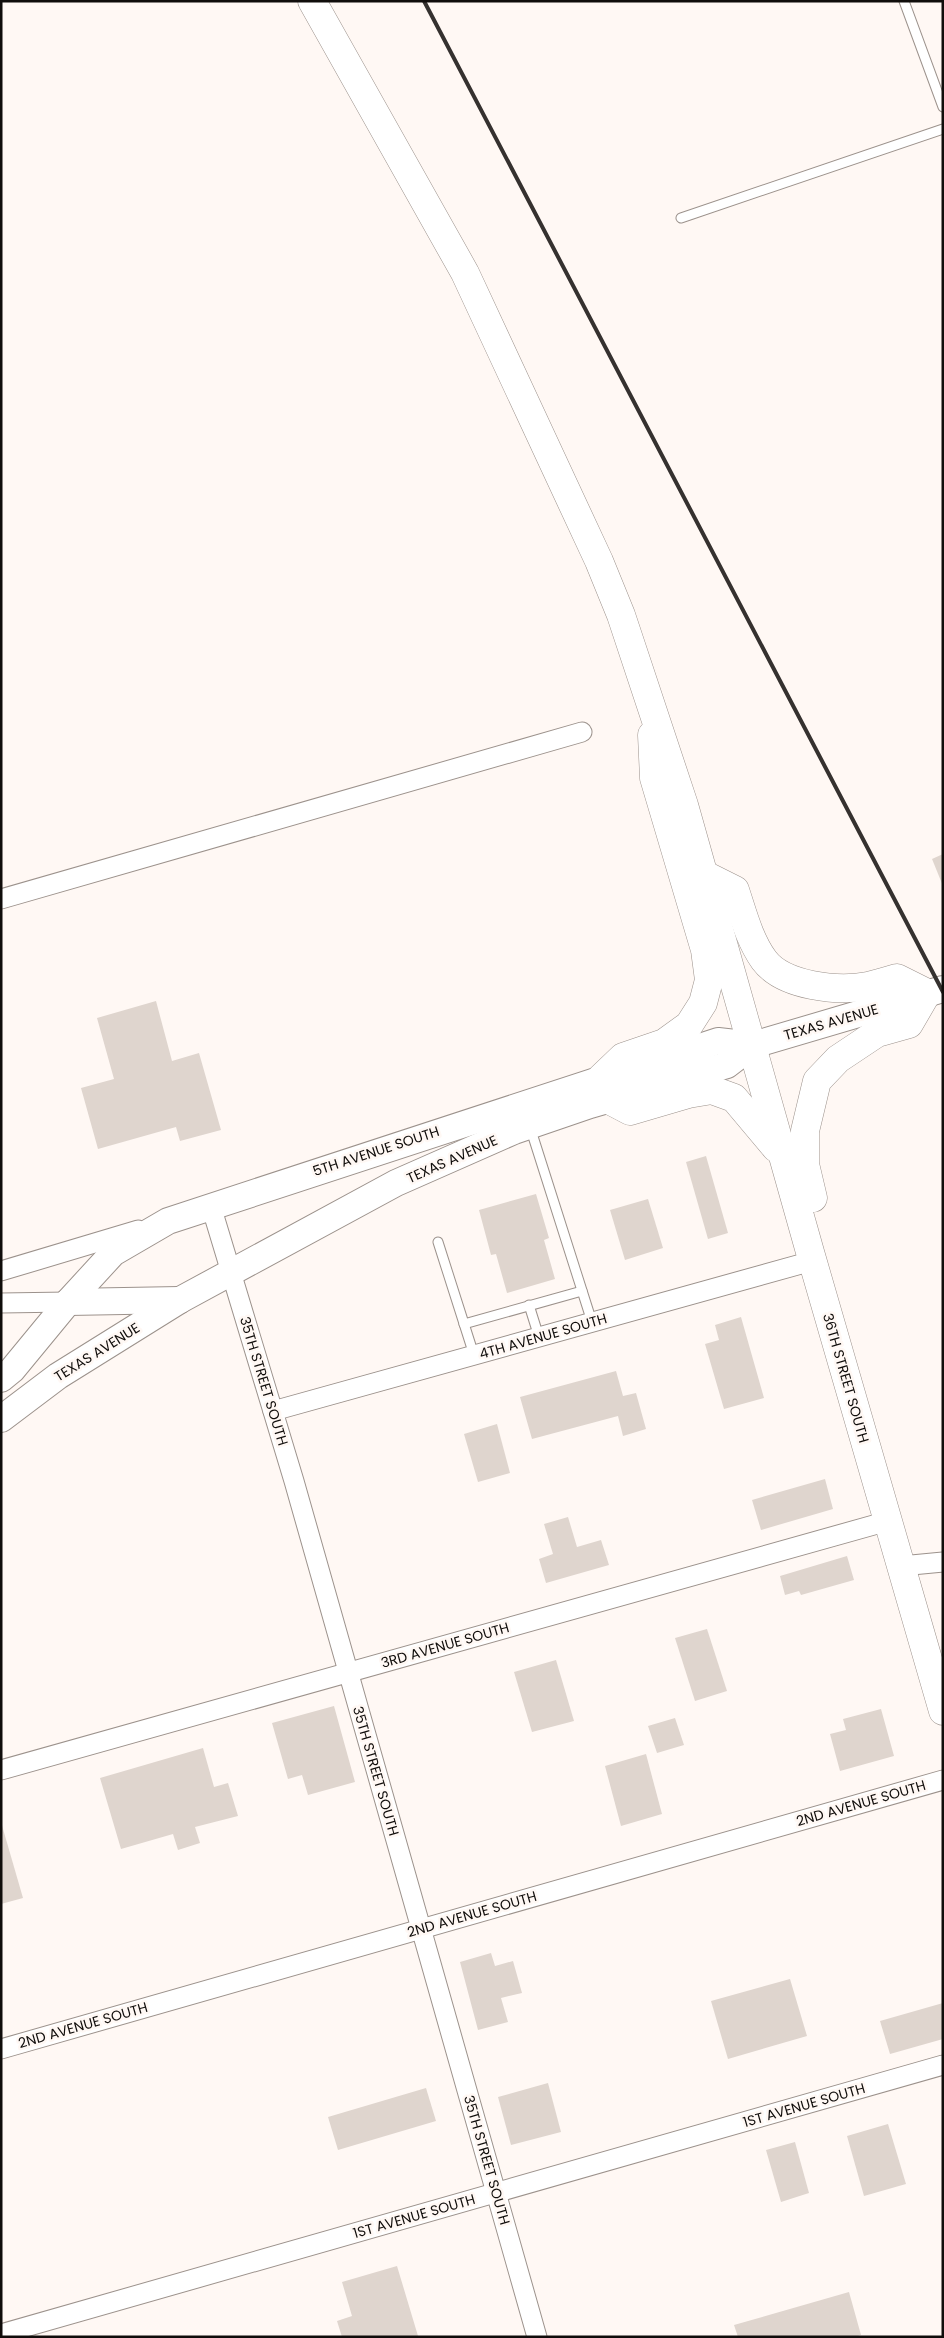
<svg xmlns="http://www.w3.org/2000/svg" width="944" height="2338" font-family="Poppins,sans-serif">
	<style>
		.building { fill: #dfd5ce }
		.lines { fill: none; stroke-linecap: round; stroke-linejoin: round }
		.lane-casing { stroke: #9c928c; stroke-width: 11 }
		.street-casing { stroke: #9c928c; stroke-width: 21 }
		.secondary-casing { stroke: #9c928c; stroke-width: 28 }
		.highway-casing { stroke: #9c928c; stroke-width: 29 }
		.lane { stroke: #fff; stroke-width: 9 }
		.street { stroke: #fff; stroke-width: 19 }
		.secondary { stroke: #fff; stroke-width: 26 }
		.highway { stroke: #fff; stroke-width: 28 }
		.rail { stroke: #35312f; stroke-width: 4 }
		.labels { text-anchor: middle; dominant-baseline: central; stroke-width: 5; stroke-linejoin: round; paint-order: stroke }
		.street-label { font-size: 14px; fill: #100d0b; stroke: #fff8f4 }
	</style>
	<rect width="100%" height="100%" fill="#fff8f4"/>
	<!-- building -->
	<g class="building">
		<path d="M943 854V886L932 859Z"/>
		<path d="M156 1001 172 1061 199 1053 221 1130 180 1141 176 1127 98 1149 81 1088 114 1079 97 1018Z"/>
		<path d="M706 1156 728 1233 708 1239 686 1162Z"/>
		<path d="M536 1194 549 1238 544 1240 555 1279 507 1293 496 1254 491 1255 479 1210Z"/>
		<path d="M648 1199 663 1248 625 1260 610 1210Z"/>
		<path d="M741 1317 764 1398 724 1409 705 1344 719 1340 715 1325Z"/>
		<path d="M616 1371 623 1396 636 1393 646 1429 623 1436 618 1416 532 1439 520 1397Z"/>
		<path d="M497 1424 510 1473 478 1482 464 1434Z"/>
		<path d="M825 1479 833 1509 761 1530 752 1500Z"/>
		<path d="M568 1517 577 1547 601 1540 609 1565 546 1583 539 1559 553 1554 544 1524Z"/>
		<path d="M847 1556 854 1580 801 1595 799 1591 785 1595 780 1576Z"/>
		<path d="M707 1629 727 1691 695 1701 675 1638Z"/>
		<path d="M556 1660 574 1721 532 1732 514 1672Z"/>
		<path d="M334 1706 355 1782 308 1795 302 1775 288 1779 272 1723Z"/>
		<path d="M881 1709 894 1756 840 1771 830 1734 846 1730 843 1719Z"/>
		<path d="M675 1718 684 1745 657 1753 648 1726Z"/>
		<path d="M203 1748 214 1787 228 1783 238 1816 195 1827 200 1843 178 1850 173 1834 121 1849 100 1778Z"/>
		<path d="M646 1754 662 1814 621 1826 605 1766Z"/>
		<path d="M1 1822 23 1898 1 1904Z"/>
		<path d="M491 1953 495 1966 513 1961 522 1993 501 1998 508 2022 478 2030 460 1962Z"/>
		<path d="M790 1979 807 2036 728 2059 711 2001Z"/>
		<path d="M943 2003V2039L890 2054 880 2021Z"/>
		<path d="M548 2083 561 2132 511 2145 498 2097Z"/>
		<path d="M426 2088 436 2121 338 2150 328 2117Z"/>
		<path d="M888 2124 906 2184 864 2196 847 2136Z"/>
		<path d="M795 2142 809 2193 781 2202 766 2150Z"/>
		<path d="M397 2266 418 2336 342 2337 337 2321 352 2316 342 2282Z"/>
		<path d="M849 2292 861 2335 855 2337H738L734 2325Z"/>
	</g>
	<g class="lines">
		<defs>
			<g id="lane">
				<path d="M904 1 943 107"/>
				<path d="M681 218 943 129"/>
				<path d="M530 1127 592 1322"/>
				<path d="M438 1242 474 1355"/>
				<path d="M529 1305 539 1337"/>
				<path d="M464 1324 582 1291"/>
			</g>
			<g id="street">
				<path d="M1 899 582 732"/>
				<path d="M211 1206 294 1481 537 2337"/>
				<path d="M1 1271 138 1230"/>
				<path d="M1 1303 68 1302"/>
				<path d="M273 1411 812 1261"/>
				<path d="M901 1566 943 1562"/>
				<path d="M1 1770 888 1521"/>
				<path d="M1 2049 943 1780"/>
				<path d="M1 2334 943 2065"/>
			</g>
			<g id="secondary">
				<path d="M68 1302 180 1300"/>
				<path d="M1 1379 12 1370 68 1302 113 1253 168 1221 718 1041 753 1045"/>
				<path d="M1 1419 58 1376 180 1300 396 1183 514 1131 590 1105 727 1065 753 1045 943 989"/>
			</g>
			<g id="highway">
				<path d="M312 1 465 273 599 561 621 615 684 805 810 1252 943 1711"/>
				<path d="M703 874 735 890C743 914 749 939 764 960 783 986 838 992 868 986 877 984 887 981 897 978L927 993 909 1024 877 1033 838 1059 817 1081 805 1131V1164L813 1198"/>
				<path d="M601 1078 623 1057 664 1043 689 1025 703 1003 709 980 705 950 654 778 652 735"/>
				<path d="M609 1100 630 1111 688 1094 712 1090 734 1098 776 1148"/>
			</g>
		</defs>
		<!-- lane casing -->
		<use href="#lane" class="lane-casing"/>
		<!-- street casing -->
		<use href="#street" class="street-casing"/>
		<!-- secondary casing -->
		<use href="#secondary" class="secondary-casing"/>
		<!-- highway casing -->
		<use href="#highway" class="highway-casing"/>
		<!-- lane -->
		<use href="#lane" class="lane"/>
		<!-- street -->
		<use href="#street" class="street"/>
		<!-- secondary -->
		<use href="#secondary" class="secondary"/>
		<!-- highway -->
		<use href="#highway" class="highway"/>
		<!-- rail -->
		<path class="rail" d="M424 1 943 992"/>
	</g>
	<g class="labels">
		<!-- street labels -->
		<g class="street-label">
			<text transform="translate(831 1022) rotate(-16)">TEXAS AVENUE</text>
			<text transform="translate(376 1151) rotate(-18)">5TH AVENUE SOUTH</text>
			<text transform="translate(452 1159) rotate(-24)">TEXAS AVENUE</text>
			<text transform="translate(543 1336) rotate(-16)">4TH AVENUE SOUTH</text>
			<text transform="translate(97 1352) rotate(-32)">TEXAS AVENUE</text>
			<text transform="translate(846 1378) rotate(74)">36TH STREET SOUTH</text>
			<text transform="translate(264 1381) rotate(73)">35TH STREET SOUTH</text>
			<text transform="translate(445 1645) rotate(-16)">3RD AVENUE SOUTH</text>
			<text transform="translate(376 1771) rotate(74)">35TH STREET SOUTH</text>
			<text transform="translate(861 1803) rotate(-16)">2ND AVENUE SOUTH</text>
			<text transform="translate(472 1914) rotate(-16)">2ND AVENUE SOUTH</text>
			<text transform="translate(83 2025) rotate(-16)">2ND AVENUE SOUTH</text>
			<text transform="translate(804 2105) rotate(-16)">1ST AVENUE SOUTH</text>
			<text transform="translate(487 2160) rotate(74)">35TH STREET SOUTH</text>
			<text transform="translate(414 2216) rotate(-16)">1ST AVENUE SOUTH</text>
		</g>
	</g>
	<!-- border -->
	<rect width="944" height="2338" fill="none" stroke="#100d0b" stroke-width="5"/>
</svg>
